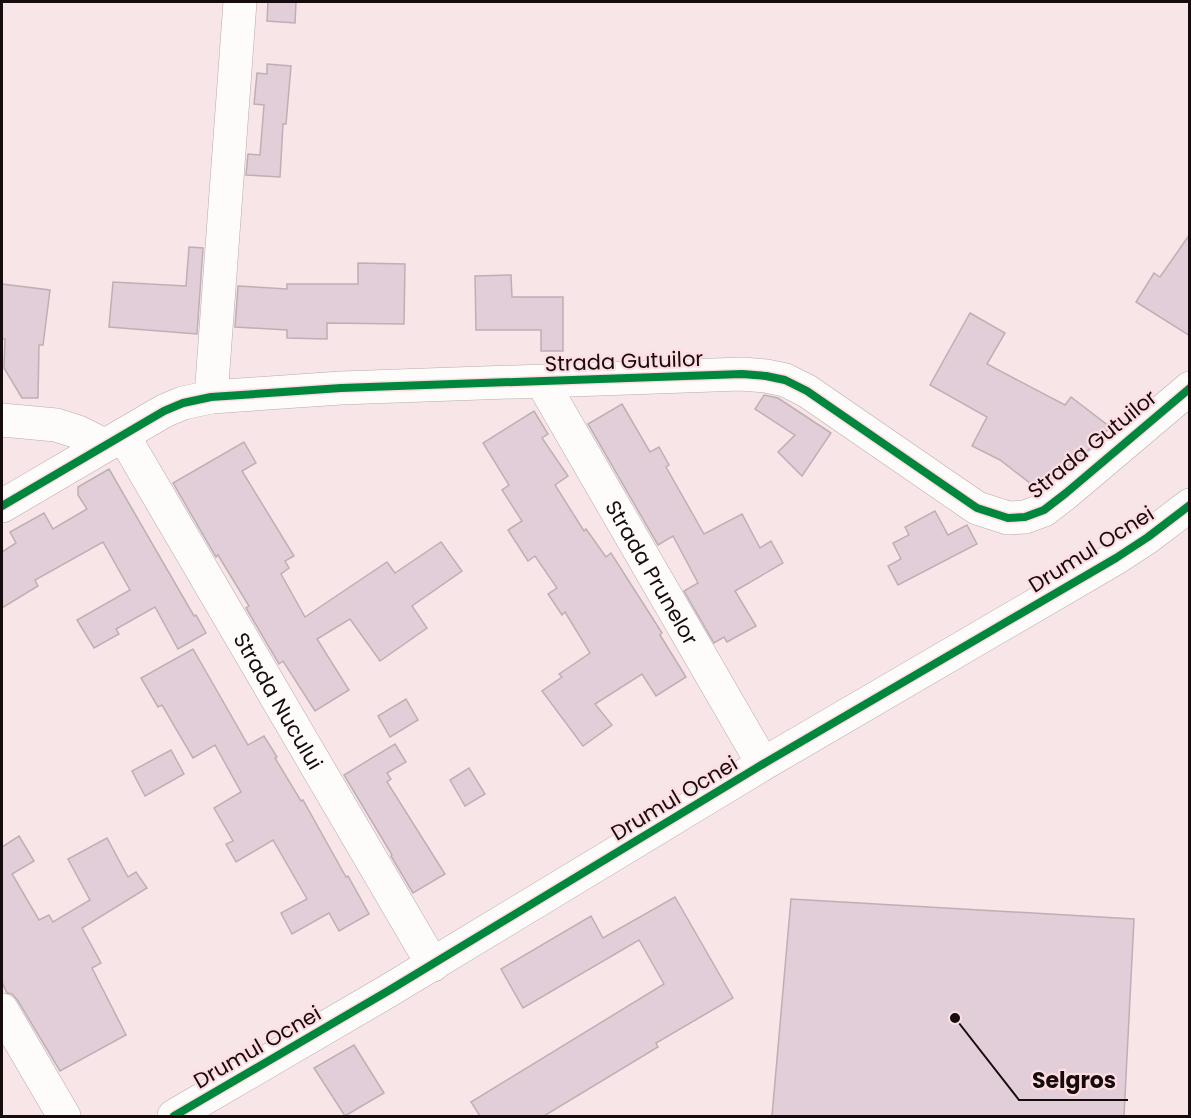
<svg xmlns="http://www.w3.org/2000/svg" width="1191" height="1118" font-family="Poppins,sans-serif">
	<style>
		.building { fill: #e1ced8; stroke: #bcb0b4; stroke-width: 1.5 }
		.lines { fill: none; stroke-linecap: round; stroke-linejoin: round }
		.minor-casing { stroke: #b9abad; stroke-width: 34 }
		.minor { stroke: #fefbfb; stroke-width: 33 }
		.cycleway-casing { stroke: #ffdde1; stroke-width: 11 }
		.cycleway { stroke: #00873e; stroke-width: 8 }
		.labels { text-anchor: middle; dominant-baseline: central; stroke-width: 4.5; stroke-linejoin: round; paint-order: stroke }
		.street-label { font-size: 21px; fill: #160c0d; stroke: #ffdde1 }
		.leader { fill: none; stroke: #160c0d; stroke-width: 2 }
		.callout-dot { fill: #160c0d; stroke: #ffdde1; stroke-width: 2 }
		.callout-label { font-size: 22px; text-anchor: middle; font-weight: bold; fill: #160c0d; stroke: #ffdde1; stroke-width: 4.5; stroke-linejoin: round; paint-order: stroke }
	</style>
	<rect width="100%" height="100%" fill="#f7e5e7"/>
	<!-- building -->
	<g class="building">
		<path d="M268 2H296L295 23 267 21Z"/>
		<path d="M267 64 291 66 286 124H283L280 177 246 175 248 154 260 155 264 105 254 104 257 73 267 74Z"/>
		<path d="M1190 234V336L1136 302 1154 273 1160 277Z"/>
		<path d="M189 247 203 248 197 334 109 327 113 282 186 286Z"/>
		<path d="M358 263 405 264 404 324 327 323V339L287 338V330L235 327 238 286 287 289V284H358Z"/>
		<path d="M511 275 512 297H563V351H541V330H476L475 276Z"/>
		<path d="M2 284 50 290 43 345H39L38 398H22L4 368 5 339H2Z"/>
		<path d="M970 313 1005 333 987 364 1065 405 1071 397 1110 427 1100 440 1081 456 1079 455 1073 462 1061 473 1058 470 1049 482 1039 490 1000 460 972 446 987 417 930 385Z"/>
		<path d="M764 395 778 398 831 433 802 476 778 452 795 435 755 409Z"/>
		<path d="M622 404 650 452 659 447 669 465 666 467 704 534 742 514 760 548 771 541 783 563 735 591 756 626 727 642 724 637 714 643 684 591 698 583 673 536 658 545 588 424Z"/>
		<path d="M534 411 548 434 542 438 568 476 555 485 584 531 586 529 606 557 611 553 662 633 660 635 686 677 656 696 642 674 595 704 612 725 583 746 542 691 562 677 559 674 590 653 565 612 562 615 548 594 557 588 535 556 528 561 508 530 522 521 502 490 509 485 483 443Z"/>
		<path d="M244 442 256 463 242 471 294 556 285 561 289 568 281 574 305 617 387 562 395 573 441 542 462 571 412 606 427 628 380 661 350 619 317 639 349 690 315 711 283 661 279 664 246 608 249 606 218 555 216 557 173 483Z"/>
		<path d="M109 469 194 616 196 615 206 633 178 649 155 607 116 629 119 634 94 648 77 620 130 590 103 542 35 580 38 586 2 608V552L16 543 10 532 44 513 53 529 87 509 78 495V487Z"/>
		<path d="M935 511 948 535 967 525 977 544 898 585 888 566 901 559 893 543 909 535 905 527Z"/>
		<path d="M193 649 248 745 264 736 277 757 275 758 301 801 303 800 346 877 348 876 369 914 339 931 329 913 292 934 281 913 307 899 273 840 236 862 226 844 233 841 214 808 241 792 215 745 193 758 162 705 158 707 141 678Z"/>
		<path d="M406 699 418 720 390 737 378 716Z"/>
		<path d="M395 744 406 762 387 773 391 779 387 782 445 874 413 893 391 856 392 855 344 775Z"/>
		<path d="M171 750 184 774 145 796 132 771Z"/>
		<path d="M469 768 485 794 465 806 450 780Z"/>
		<path d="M19 836 34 861 12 874 39 920 49 915 53 922 90 900 68 859 107 838 128 877 136 872 147 888 82 928 101 963 92 968 126 1035 60 1071 18 1001 12 994 7 993 2 982V847Z"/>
		<path d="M675 897 733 998 656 1043 658 1047 544 1116H480L471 1102 664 984 639 940 523 1008 501 969 591 916 603 938Z"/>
		<path d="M791 899 1134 919 1124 1116H772Z"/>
		<path d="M354 1045 384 1093 345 1116 314 1068Z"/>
	</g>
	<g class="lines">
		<defs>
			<g id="minor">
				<path id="s1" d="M542 382 763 764"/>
				<path d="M211 397 240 2"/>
				<path d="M2 420 56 425 78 432 104 445"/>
				<path id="s2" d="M123 435 433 965"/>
				<path d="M2 506 164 411 183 403 211 397 341 388 742 374 766 376 785 380 807 391 977 508 1008 518 1025 517 1044 510 1066 493 1190 388"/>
				<path d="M2 1010 64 1116"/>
				<path d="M174 1116 388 991 763 764 1116 558 1148 537 1190 505"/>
			</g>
		</defs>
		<!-- minor casing -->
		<use href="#minor" class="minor-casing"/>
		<!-- minor -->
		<use href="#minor" class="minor"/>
		<defs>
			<g id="cycleway">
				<path d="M2 506 164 411 183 403 211 397 341 388 742 374 766 376 785 380 807 391 977 508 1008 518 1025 517 1044 510 1066 493 1190 388"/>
				<path d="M174 1116 388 991 763 764 1116 558 1148 537 1190 505"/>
			</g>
		</defs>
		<!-- cycleway casing -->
		<use href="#cycleway" class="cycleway-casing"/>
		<!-- cycleway -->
		<use href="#cycleway" class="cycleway"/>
	</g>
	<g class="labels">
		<!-- street labels -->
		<g class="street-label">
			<text transform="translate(624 361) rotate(-2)">Strada Gutuilor</text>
			<text transform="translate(1092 444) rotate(-39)">Strada Gutuilor</text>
			<text transform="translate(1091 549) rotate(-32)">Drumul Ocnei</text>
			<text stroke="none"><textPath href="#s1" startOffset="220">Strada Prunelor</textPath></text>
			<text stroke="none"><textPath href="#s2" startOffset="308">Strada Nucului</textPath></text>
			<text transform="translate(674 798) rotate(-31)">Drumul Ocnei</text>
			<text transform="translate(257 1047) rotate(-30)">Drumul Ocnei</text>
		</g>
	</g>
	<!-- callouts -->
	<path class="leader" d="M955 1018L1019 1100H1128"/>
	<circle class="callout-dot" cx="955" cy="1018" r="6"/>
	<g class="callout-label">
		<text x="1074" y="1088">Selgros</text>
	</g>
	<!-- border -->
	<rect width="1191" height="1118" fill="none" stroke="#160c0d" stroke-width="6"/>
</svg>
